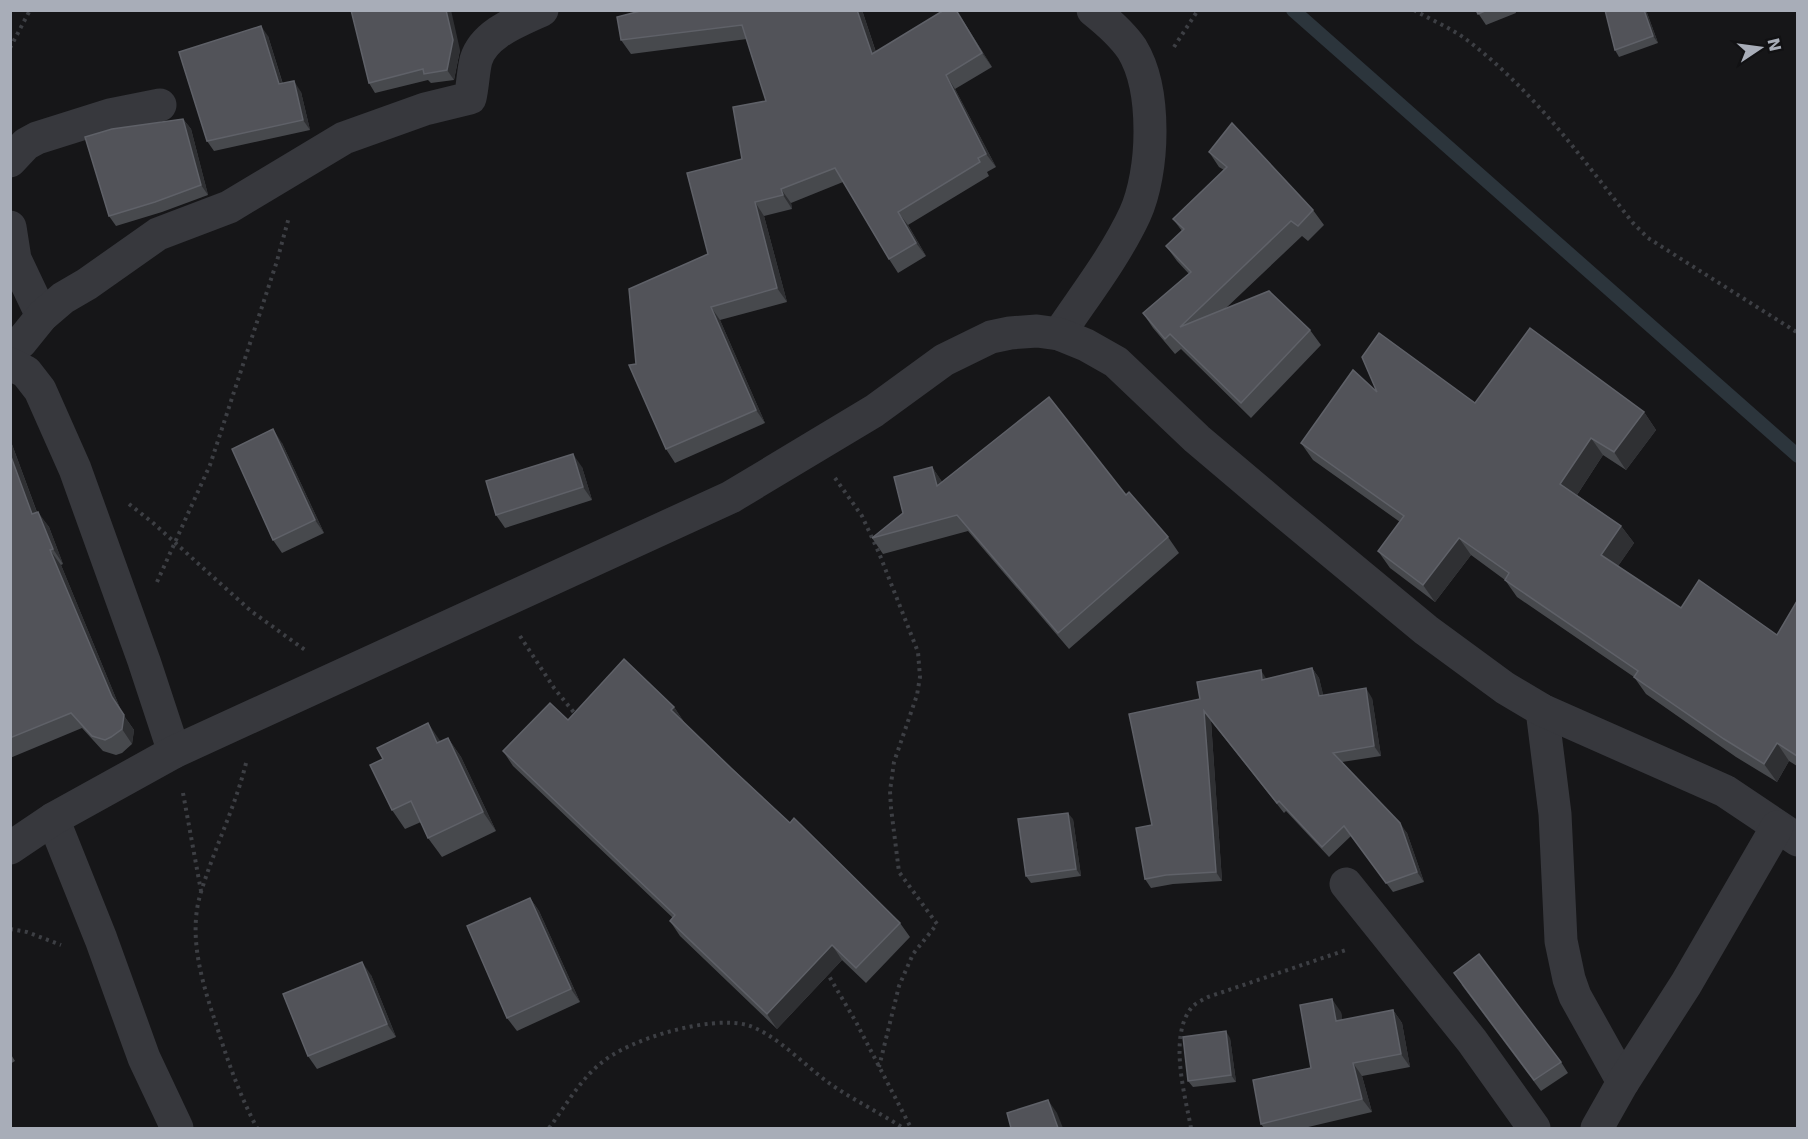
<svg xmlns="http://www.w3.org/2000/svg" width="1808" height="1139" font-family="'DejaVu Sans',sans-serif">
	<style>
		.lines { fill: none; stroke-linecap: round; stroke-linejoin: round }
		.stream { stroke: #2c353c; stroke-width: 14 }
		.path { stroke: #3d3f44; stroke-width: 4; stroke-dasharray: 3 4.5; stroke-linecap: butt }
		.minor { stroke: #37383d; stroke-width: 33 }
		.wall { fill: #47494d }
		.shaded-wall { fill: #2f3033 }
		.building { fill: #525359; stroke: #5f6168; stroke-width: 1.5 }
	</style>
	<rect width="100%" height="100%" fill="#161618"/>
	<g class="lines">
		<!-- stream -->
		<path class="stream" d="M1293 10 1798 456"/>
		<!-- path -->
		<g class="path">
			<path d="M1414 10C1431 20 1451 28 1467 40 1534 91 1581 157 1633 223L1648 238 1798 333"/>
			<path d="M1174 47 1198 10"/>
			<path d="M10 48 30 10"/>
			<path d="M835 478 862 516 879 553 918 652 920 677 917 695 894 762 890 791 891 808 899 872 937 924 913 954 899 986 879 1067"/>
			<path d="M129 504 152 522 251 611 305 650"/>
			<path d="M157 582 210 465 277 261 289 217"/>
			<path d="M520 636 554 688 576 715"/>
			<path d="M246 763C235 808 214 849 201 892 187 937 203 985 217 1027 228 1062 240 1096 257 1128"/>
			<path d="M183 793 201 891"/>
			<path d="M10 929 27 932 61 945"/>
			<path d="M826 971 856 1022 911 1128"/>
			<path d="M549 1128C565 1107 579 1081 600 1064 628 1039 710 1015 747 1025 776 1034 804 1065 829 1083 853 1100 879 1112 903 1128"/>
			<path d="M1191 1128C1185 1095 1168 1036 1192 1007 1196 1003 1202 1000 1208 997L1349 949"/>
		</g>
		<!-- minor -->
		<g class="minor">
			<path d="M10 161 26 144 37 138 110 115 160 105"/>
			<path d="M10 227 15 259 42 316"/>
			<path d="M1059 334C1085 295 1115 257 1135 214 1154 172 1157 90 1132 49 1122 34 1108 22 1093 10"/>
			<path d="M10 351 21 342 42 316 63 298 87 284 158 234 229 207 344 138 425 109 470 98C473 85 473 72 476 60 484 33 519 21 542 10"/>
			<path d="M10 364 26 372 40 390 75 469 144 661 174 752"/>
			<path d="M1542 710 1555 814 1561 941 1569 979 1575 996 1623 1082"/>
			<path d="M53 819 101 939 144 1058 177 1128"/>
			<path d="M10 848 53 819 174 752 731 497 874 411 944 360 991 337 1010 333 1037 331 1059 334 1086 345 1116 362 1197 439 1281 510 1426 630 1505 688 1542 710 1725 791 1798 840"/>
			<path d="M1346 884 1472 1041 1534 1128"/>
			<path d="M1597 1128 1623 1082 1686 984 1777 827"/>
		</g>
	</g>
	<!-- wall -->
	<g class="wall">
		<path d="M644 10H862L876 52 962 19 992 67 955 89 996 167 987 172 989 176 908 225 926 256 898 273 889 259 843 182 791 203 792 209 764 216 787 302 720 320 765 423 675 463 666 449 636 364 708 254 742 159 766 101 747 39 631 54 621 40Z"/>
		<path d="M1476 10H1515L1516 13 1486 25Z"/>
		<path d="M1605 10H1646L1658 43 1619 57 1615 50Z"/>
		<path d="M268 36 283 84 301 92 310 130 214 151 207 141Z"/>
		<path d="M460 50 454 80 431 83 428 80 375 93 369 83Z"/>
		<path d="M183 119 191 129 208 195 162 212 116 226 109 216Z"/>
		<path d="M1209 152 1313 210 1324 225 1308 241 1302 236 1225 309 1310 330 1321 345 1251 418 1181 349 1175 354 1153 328 1143 313 1189 274 1177 261 1166 246 1182 231 1173 219 1224 170 1219 167Z"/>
		<path d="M1377 392 1475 403 1644 412 1656 430 1626 470 1603 455 1577 495 1621 526 1634 543 1618 566 1681 608 1777 635 1797 601V766L1789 761 1777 782 1736 757 1646 694 1634 677 1517 597 1505 580 1471 555 1435 602 1390 568 1378 551 1400 522 1313 460 1301 443Z"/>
		<path d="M10 439 37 512 49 527 63 564 61 565 122 713 134 730 132 744 122 753 116 755 103 751 82 728 10 758Z"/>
		<path d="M282 443 324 533 282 553 273 540Z"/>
		<path d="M582 467 592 500 505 528 496 515Z"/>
		<path d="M932 467 942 482 1126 495 1168 537 1179 553 1069 649 968 531 883 554 872 538 903 513Z"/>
		<path d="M1312 668 1319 678 1323 695 1372 698 1381 756 1342 762 1407 833 1424 882 1393 892 1351 836 1329 857 1286 811 1284 813 1211 721 1222 881 1173 884 1151 888 1145 879 1152 825 1200 699 1267 679Z"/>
		<path d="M674 707 684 722H683L790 823 900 923 910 937 866 983 842 960 777 1029 680 936 670 921 673 918 513 766 503 751 568 720Z"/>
		<path d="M448 738 461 757 496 831 442 857 428 838 421 822 405 829 392 810 441 741Z"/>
		<path d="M1073 819 1081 876 1031 883 1026 876Z"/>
		<path d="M530 898 539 911 580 1002 517 1031 507 1018Z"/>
		<path d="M371 975 396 1037 317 1069 308 1056Z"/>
		<path d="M1461 984 1561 1062 1568 1073 1541 1091Z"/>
		<path d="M1393 1010 1402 1023 1410 1067 1362 1076 1372 1112 1304 1128H1264L1261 1124 1311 1068 1341 1012 1342 1020Z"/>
		<path d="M1230 1038 1236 1082 1193 1087 1188 1081Z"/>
		<path d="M10 1053 15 1061 10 1064Z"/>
	</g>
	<!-- shaded-wall -->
	<g class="shaded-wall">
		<path d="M446 10H451L460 50 454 80 447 70Z"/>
		<path d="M857 10H862L881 68 872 54Z"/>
		<path d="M957 10 962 19 992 67 982 53Z"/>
		<path d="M1644 10H1646L1658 43 1653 36Z"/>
		<path d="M261 26 268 36 286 95 279 84Z"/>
		<path d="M946 75 955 89 996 167 986 154Z"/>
		<path d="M294 81 301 92 310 130 303 120Z"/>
		<path d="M183 119 191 129 208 195 201 185Z"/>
		<path d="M781 189 791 203 792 209 783 195Z"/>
		<path d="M755 202 764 216 787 302 777 288Z"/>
		<path d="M898 212 908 225 926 256 916 243Z"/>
		<path d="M711 307 720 320 765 423 756 410Z"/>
		<path d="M1644 412 1656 430 1626 470 1614 452Z"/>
		<path d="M273 429 282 443 324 533 315 520Z"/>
		<path d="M1591 438 1603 455 1573 501 1560 484Z"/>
		<path d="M10 439 43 529 32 514 10 454Z"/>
		<path d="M573 454 582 467 592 500 583 487Z"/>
		<path d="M932 467 943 483 937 486Z"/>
		<path d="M38 512 49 527 63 564 53 549Z"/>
		<path d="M1621 526 1634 543 1614 572 1601 555Z"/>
		<path d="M1459 538 1471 555 1435 602 1423 585Z"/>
		<path d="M50 550 61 565 122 713 134 730 132 744 122 729Z"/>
		<path d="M1312 668 1319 678 1326 706 1319 696Z"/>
		<path d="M1261 670 1267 680H1262Z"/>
		<path d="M1366 688 1372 698 1381 756 1374 746Z"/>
		<path d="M674 707 684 722 681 725 671 710Z"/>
		<path d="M1204 711 1211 721 1222 881 1216 872Z"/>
		<path d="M428 723 441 742 437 743Z"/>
		<path d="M448 738 461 757 496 831 483 812Z"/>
		<path d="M1777 743 1789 761 1777 782 1764 764Z"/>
		<path d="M1068 813 1073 819 1081 876 1076 869Z"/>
		<path d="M1400 823 1407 833 1424 882 1417 872Z"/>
		<path d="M530 898 539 911 580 1002 571 989Z"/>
		<path d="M832 945 842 960 777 1029 767 1014Z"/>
		<path d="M362 962 371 975 396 1037 387 1024Z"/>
		<path d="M1332 999 1341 1012 1345 1034 1336 1021Z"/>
		<path d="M1393 1010 1402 1023 1410 1067 1401 1054Z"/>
		<path d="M1226 1031 1230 1038 1236 1082 1231 1075Z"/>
		<path d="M1353 1063 1362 1076 1372 1112 1362 1099Z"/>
		<path d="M1048 1100 1057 1113 1063 1128H1058Z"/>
	</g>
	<!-- building -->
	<g class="building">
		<path d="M351 10H446L453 40 447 70 424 74 423 69 369 83Z"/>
		<path d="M644 10H857L872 54 944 10H956L982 53 946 75 986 154 978 158 980 162 898 212 916 243 889 259 835 168 781 189 783 195 755 202 777 288 711 307 756 410 666 449 629 365 636 364 629 289 708 254 687 173 742 159 733 107 766 101 742 25 621 40 617 17Z"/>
		<path d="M1476 10H1487L1478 14Z"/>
		<path d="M1605 10H1644L1653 36 1615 50Z"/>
		<path d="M261 26 279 84 294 81 303 120 207 141 179 52Z"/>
		<path d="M183 119 201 185 155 202 109 216 85 137 112 129Z"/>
		<path d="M1232 123 1313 210 1298 226 1291 221 1180 327 1269 291 1310 330 1241 403 1170 334 1165 339 1143 313 1191 272 1166 246 1184 229 1173 219 1227 167 1209 152Z"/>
		<path d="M1530 328 1644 412 1614 452 1591 438 1560 484 1621 526 1601 555 1681 608 1699 580 1777 635 1797 601V756L1777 743 1764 764 1724 739 1634 677 1638 671 1505 580 1509 573 1459 538 1423 585 1378 551 1404 516 1301 443 1353 370 1377 392 1362 357 1379 333 1475 403Z"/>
		<path d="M1049 397 1126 495 1129 492 1168 537 1058 633 957 515 872 538 903 513 894 477 932 467 937 486Z"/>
		<path d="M273 429 315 520 273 540 232 449Z"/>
		<path d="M10 454 32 514 38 512 53 549 50 550 112 697 124 715 122 729 111 737 105 740 92 736 71 713 10 738Z"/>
		<path d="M573 454 583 487 496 515 486 481Z"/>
		<path d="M624 659 674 707 671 710 732 769 790 823 794 818 900 923 856 968 832 945 767 1014 670 921 675 915 503 751 550 703 568 720Z"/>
		<path d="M1312 668 1319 696 1366 688 1374 746 1333 753 1400 823 1417 872 1386 883 1344 826 1322 847 1279 801 1277 803 1204 711 1216 872 1166 875 1145 879 1136 828 1152 825 1129 714 1200 699 1197 682 1261 670 1262 680Z"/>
		<path d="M428 723 437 743 448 738 483 812 428 838 411 801 392 810 370 765 383 759 377 748Z"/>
		<path d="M1068 813 1076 869 1026 876 1018 819Z"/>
		<path d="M530 898 571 989 507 1018 467 926Z"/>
		<path d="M1479 954 1561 1062 1534 1080 1454 973Z"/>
		<path d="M362 962 387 1024 308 1056 283 994Z"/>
		<path d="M1332 999 1336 1021 1393 1010 1401 1054 1353 1063 1362 1099 1261 1124 1253 1080 1311 1068 1300 1005Z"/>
		<path d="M1226 1031 1231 1075 1188 1081 1183 1037Z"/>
		<path d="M1048 1100 1058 1128H1011L1007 1113Z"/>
	</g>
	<!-- border -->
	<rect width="1808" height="1139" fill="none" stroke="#a8adb8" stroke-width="24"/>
	<!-- north arrow -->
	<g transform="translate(1760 48) rotate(77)" stroke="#111113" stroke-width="4.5" paint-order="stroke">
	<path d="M0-4.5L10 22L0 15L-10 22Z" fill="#a8adb8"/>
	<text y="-9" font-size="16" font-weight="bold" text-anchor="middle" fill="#a8adb8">N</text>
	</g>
</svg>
